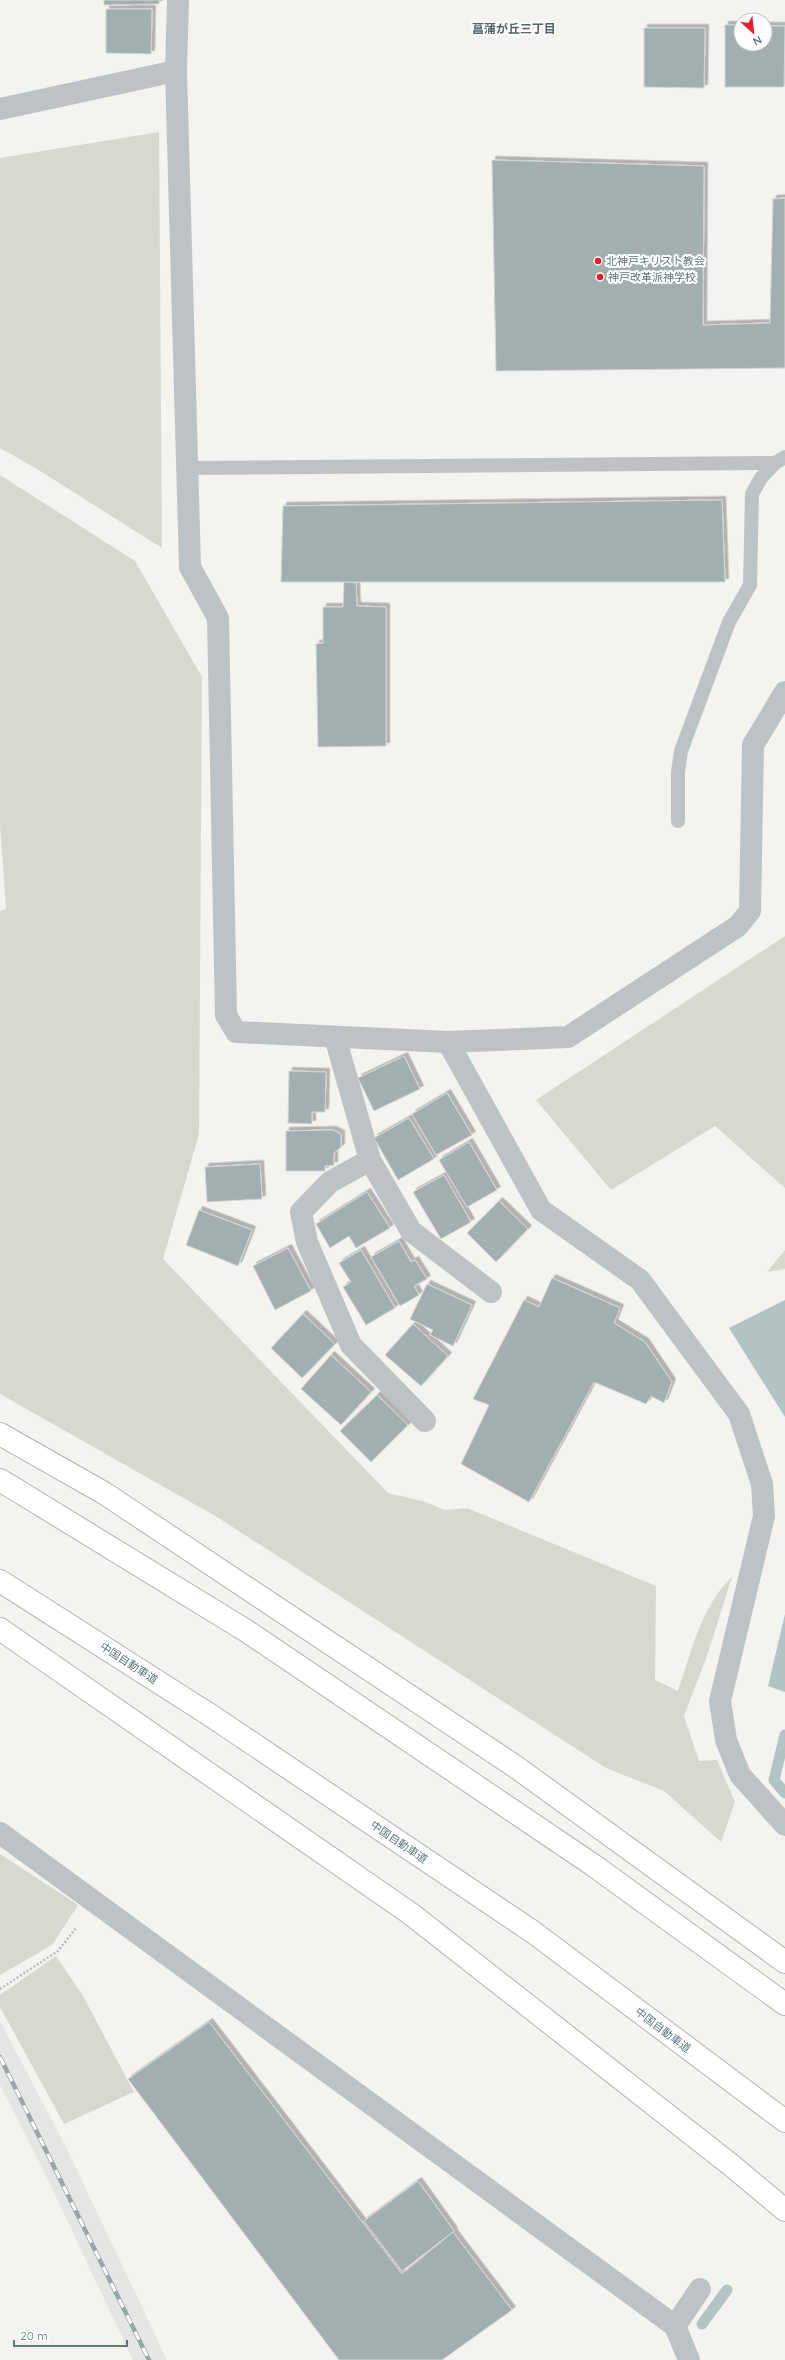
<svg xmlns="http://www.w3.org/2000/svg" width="785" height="2360" font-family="Quicksand,'Noto Sans JP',sans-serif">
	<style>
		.built { fill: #e5e5e4 }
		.green { fill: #d6d9cf }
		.water { fill: #b1c4c3 }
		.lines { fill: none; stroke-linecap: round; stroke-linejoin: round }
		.stream { stroke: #b1c4c3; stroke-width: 11 }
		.building { fill: #a2afb0; stroke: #d5d5d3; filter: url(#shadow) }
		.motorway-casing { stroke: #aeb4b6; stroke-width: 24 }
		.path { stroke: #b7bbbc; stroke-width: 2.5; stroke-dasharray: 2 2; stroke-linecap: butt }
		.service { stroke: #bdc3c5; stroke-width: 14 }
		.minor { stroke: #bdc3c5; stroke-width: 22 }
		.motorway { stroke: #fff; stroke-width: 22 }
		.rail-casing { stroke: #9aa5a8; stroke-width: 4.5 }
		.rail { stroke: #fff; stroke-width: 3; stroke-dasharray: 9; stroke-linecap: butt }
		.poi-dot { fill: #e42030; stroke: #fff; stroke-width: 1.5 }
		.labels { text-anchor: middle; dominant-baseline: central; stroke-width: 4; stroke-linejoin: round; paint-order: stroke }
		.poi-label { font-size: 11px; fill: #5f787c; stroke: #fff; text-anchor: start }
		.street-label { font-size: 11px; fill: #5f787c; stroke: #fff }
		.neighbourhood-label { font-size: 12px; font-weight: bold; fill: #516467; stroke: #fff }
	</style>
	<defs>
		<filter id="shadow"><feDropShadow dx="3.5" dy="-3.5" stdDeviation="0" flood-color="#0004"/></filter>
	</defs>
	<rect width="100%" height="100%" fill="#f4f3f0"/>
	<!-- built -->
	<path class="built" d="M0 2021 67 2149 167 2360H133L41 2165 0 2085Z"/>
	<!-- green -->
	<g class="green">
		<path d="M159 132 162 548 37 469 0 448V158Z"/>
		<path d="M0 475 135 561 202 677 199 1134 163 1259 388 1493 426 1502 444 1510 467 1508 656 1586 655 1680 678 1691C691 1652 702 1605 732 1577L707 1656 684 1716 699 1761 717 1760 735 1802 721 1842 664 1791 606 1768 217 1517 0 1394V911L6 909 0 825Z"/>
		<path d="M785 936V1188L715 1126 611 1190 536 1100Z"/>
		<path d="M785 1250V1269L767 1272Z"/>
		<path d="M0 1854 78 1905 52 1945 0 1975Z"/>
		<path d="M56 1956 83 1996 134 2092 64 2124 0 2007V1995Z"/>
	</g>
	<!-- water -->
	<g class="water">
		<path d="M785 1300V1417L729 1328Z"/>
		<path d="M785 1614V1692L768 1686Z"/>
	</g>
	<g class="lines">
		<!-- stream -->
		<g class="stream">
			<path d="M785 1735 774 1780 785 1793"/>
			<path d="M702 2324 727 2290"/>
		</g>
	</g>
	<!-- building -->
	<g class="building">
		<path d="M104 0H159V4L104 5Z"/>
		<path d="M106 9H152L151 54 106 53Z"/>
		<path d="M725 25H741V44H765V26H785L784 87H725Z"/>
		<path d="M644 28H705L704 88 644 87Z"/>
		<path d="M492 160 704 166 703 325 770 323 773 199 785 198V368L496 371Z"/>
		<path d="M722 500 725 582H281L283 506Z"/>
		<path d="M344 582 356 583 357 606 386 607V746L318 747 316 644 323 643V607H343Z"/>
		<path d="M404 1056 420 1089 374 1111 358 1078Z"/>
		<path d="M289 1071 326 1072 325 1112H312V1124L288 1123Z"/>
		<path d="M447 1093 472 1135 436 1155 412 1114Z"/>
		<path d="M409 1118 434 1159 398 1180 374 1138Z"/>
		<path d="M333 1130 341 1134V1147L334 1153V1165L325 1166V1171H286V1131Z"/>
		<path d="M469 1142 497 1190 467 1207 439 1160Z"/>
		<path d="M260 1164 262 1199 207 1202 205 1167Z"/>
		<path d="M444 1175 471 1222 441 1239 413 1192Z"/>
		<path d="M367 1192 390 1228 356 1248 349 1236 330 1248 316 1224Z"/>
		<path d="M499 1201 528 1229 496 1262 467 1233Z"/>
		<path d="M199 1210 252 1230 238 1266 186 1245Z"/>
		<path d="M399 1241 411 1262 415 1260 427 1279 414 1286 419 1295 400 1306 371 1257Z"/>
		<path d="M288 1248 311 1291 275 1310 253 1266Z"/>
		<path d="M361 1250 395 1308 366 1325 343 1287 351 1282 339 1263Z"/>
		<path d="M552 1278 620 1308 614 1323 645 1342 672 1382 664 1403 651 1396 646 1404 594 1382 529 1502 461 1464 489 1405 473 1399 524 1300 539 1307Z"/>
		<path d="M427 1284 472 1305 453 1346 430 1335 433 1330 410 1319Z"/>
		<path d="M303 1314 335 1344 302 1378 271 1348Z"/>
		<path d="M413 1324 448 1356 421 1386 385 1355Z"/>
		<path d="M331 1355 371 1392 341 1425 301 1389Z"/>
		<path d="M377 1395 408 1425 371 1462 340 1431Z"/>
		<path d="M209 2022 402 2274 453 2232 512 2310 442 2360H339L128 2079Z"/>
		<path d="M418 2181 454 2231 402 2271 364 2221Z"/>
	</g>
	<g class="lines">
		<defs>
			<g id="motorway">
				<path d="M0 1434 104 1493 516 1767 785 1962"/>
				<path d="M0 1480 245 1630 593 1865 785 2004"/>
				<path d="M0 1581 210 1715 533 1932 785 2121"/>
				<path d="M0 1629 411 1914 731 2165 785 2210"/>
			</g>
		</defs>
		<!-- motorway casing -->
		<use href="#motorway" class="motorway-casing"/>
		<!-- path -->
		<path class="path" d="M0 1989 58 1951 76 1928"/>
		<!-- service -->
		<g class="service">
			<path d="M187 468 775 463"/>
			<path d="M678 821V772L681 751 729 622 750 585 752 494 761 478 775 463 785 457"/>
		</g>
		<!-- minor -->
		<g class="minor">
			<path d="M176 71 190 567 218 618 226 1015 236 1032 448 1042 568 1037 738 926 750 911 753 745 785 692"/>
			<path d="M0 109 176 71 178 0"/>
			<path d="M335 1037 370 1160 411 1231 491 1292"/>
			<path d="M448 1042 541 1210 640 1280 739 1414 762 1484 764 1516 720 1701 726 1740 740 1775 785 1825"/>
			<path d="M370 1160 330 1182 301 1212 307 1242 351 1345 425 1421"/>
			<path d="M0 1833 675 2326 689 2360"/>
			<path d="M675 2326 700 2289"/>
		</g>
		<!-- motorway -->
		<use href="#motorway" class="motorway"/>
		<defs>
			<path id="rail" d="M0 2057 149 2360"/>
		</defs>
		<!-- rail casing -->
		<use href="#rail" class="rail-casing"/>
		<!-- rail -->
		<use href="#rail" class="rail"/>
	</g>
	<!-- markers -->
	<g class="poi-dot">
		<circle cx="598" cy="261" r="4"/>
		<circle cx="600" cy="277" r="4"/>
	</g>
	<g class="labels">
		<!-- poi labels -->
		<g class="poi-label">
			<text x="606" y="261">北神戸キリスト教会</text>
			<text x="608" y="277">神戸改革派神学校</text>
		</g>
		<!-- street labels -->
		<g class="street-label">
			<text transform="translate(129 1663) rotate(33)">中国自動車道</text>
			<text transform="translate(399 1842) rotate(34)">中国自動車道</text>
			<text transform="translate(663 2030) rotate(37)">中国自動車道</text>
		</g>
		<!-- neighbourhood labels -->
		<g class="neighbourhood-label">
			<text x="514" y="28">菖蒲が丘三丁目</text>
		</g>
	</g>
	<!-- north arrow -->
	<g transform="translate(753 32) rotate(153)"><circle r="19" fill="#ffffff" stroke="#bfc9cb"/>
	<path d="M0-3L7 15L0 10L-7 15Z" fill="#e42030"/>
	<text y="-6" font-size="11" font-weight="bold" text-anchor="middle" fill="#5f787c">N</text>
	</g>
	<!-- scale -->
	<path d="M14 2340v6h113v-6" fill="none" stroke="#5f787c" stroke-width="2"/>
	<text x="20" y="2340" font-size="12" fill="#5f787c" stroke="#ffffff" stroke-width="3" paint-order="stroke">20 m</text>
</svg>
